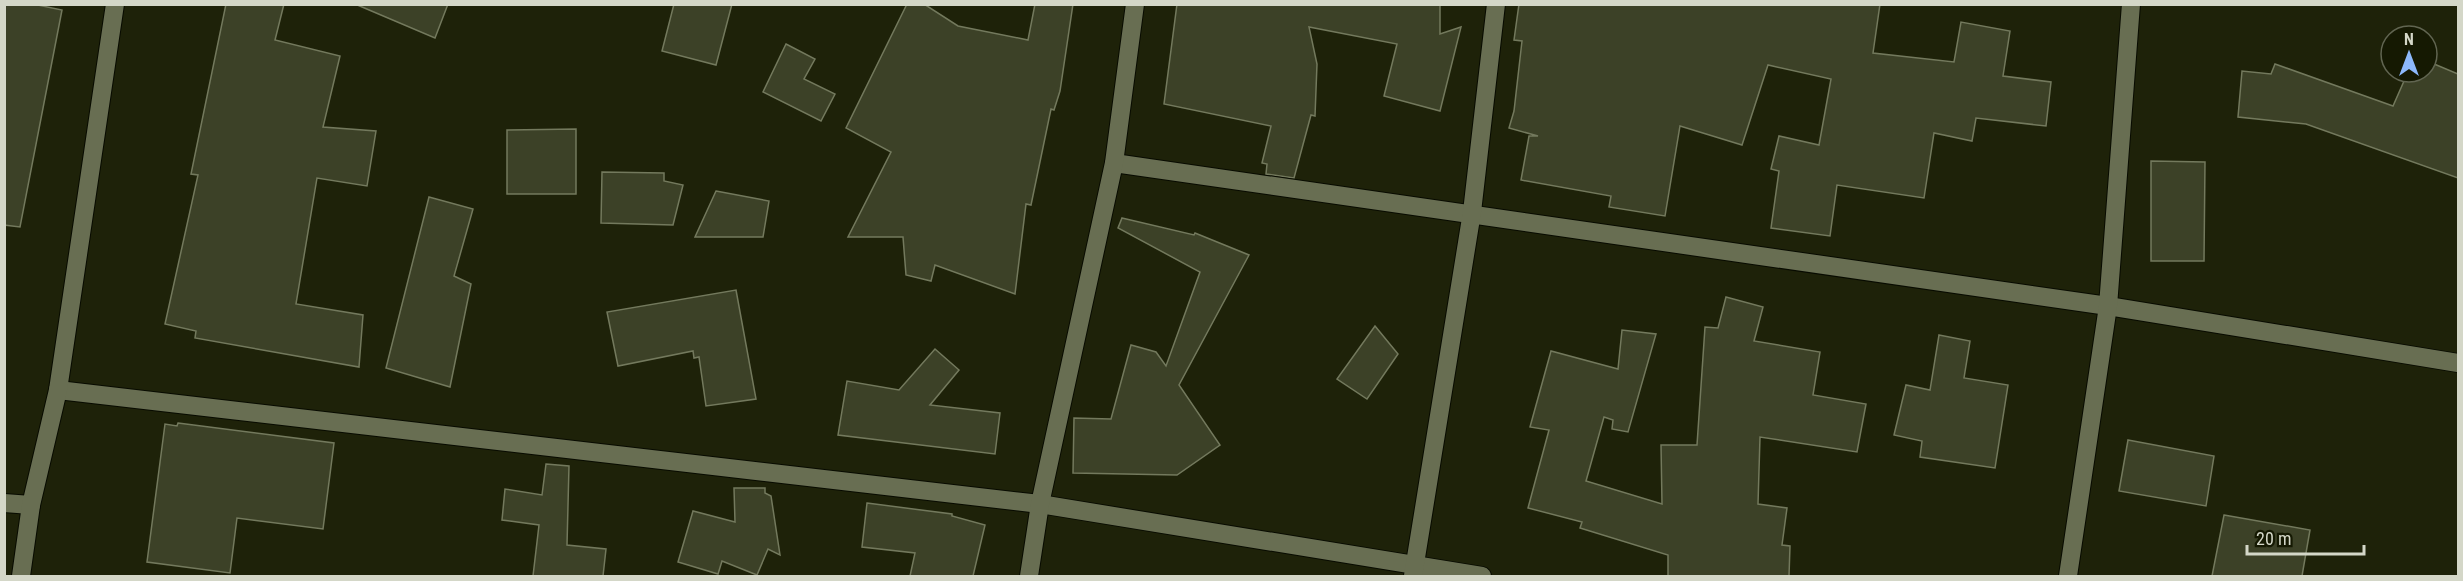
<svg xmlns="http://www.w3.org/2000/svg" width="2463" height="581" font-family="'Roboto Condensed',sans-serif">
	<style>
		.building { fill: #3c4127; stroke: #73795d; stroke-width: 1.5 }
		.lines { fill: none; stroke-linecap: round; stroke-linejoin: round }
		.minor-casing { stroke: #080b00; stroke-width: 20 }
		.minor { stroke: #686e52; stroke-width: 18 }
	</style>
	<rect width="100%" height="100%" fill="#1e2209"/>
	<!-- building -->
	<g class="building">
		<path d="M4 4H33L62 10 20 227 4 225Z"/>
		<path d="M226 4H284L275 40 340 56 323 127 376 131 367 186 317 178 296 304 363 315 359 367 195 338 196 331 165 324 198 175 191 174Z"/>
		<path d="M355 4H448L435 38Z"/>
		<path d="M674 4H732L716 65 662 51Z"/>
		<path d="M907 4H924L958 26 1028 40 1035 4H1073L1060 91 1054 110 1051 109 1031 205 1026 204 1015 294 935 265 931 281 906 275 903 237H848L891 152 846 128Z"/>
		<path d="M1177 4H1440V34L1461 27 1440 111 1384 96 1397 44 1309 27 1317 64 1315 116 1311 115 1294 178 1266 174 1267 164 1262 163 1271 126 1164 104Z"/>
		<path d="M1519 4H1880L1873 53 1954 62 1961 22 2010 31 2003 76 2051 82 2046 126 1976 118 1972 141 1934 133 1924 198 1837 185 1830 236 1771 228 1779 171 1771 169 1779 136 1819 145 1831 79 1768 65 1742 145 1680 126 1665 216 1609 207 1611 196 1521 180 1529 136H1538L1509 128 1514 111 1522 41 1514 40Z"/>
		<path d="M786 44 815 59 804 79 835 94 821 121 763 92Z"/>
		<path d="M2427 61 2458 74V178L2306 124 2238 117 2242 71 2271 74 2275 64 2393 106 2408 72H2427Z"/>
		<path d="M576 129V194H507V130Z"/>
		<path d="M2151 161 2205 162 2204 261H2151Z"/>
		<path d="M602 172 664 173V181L683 185 673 225 601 223Z"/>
		<path d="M716 191 769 201 763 237H695Z"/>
		<path d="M429 197 473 209 454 276 471 284 450 387 386 368Z"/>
		<path d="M1122 218 1194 235 1195 233 1249 255 1179 385 1220 445 1177 475 1073 473 1074 418 1111 419 1131 345 1156 352 1166 366 1200 272 1118 228Z"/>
		<path d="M736 290 756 399 706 406 699 357 694 358 693 351 618 366 607 312Z"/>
		<path d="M1726 297 1763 307 1754 341 1820 352 1813 395 1866 404 1857 452 1760 437 1758 504 1787 508 1782 545 1790 546 1789 576H1668V555L1580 528 1582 522 1528 508 1549 430 1530 427 1551 351 1618 369 1622 330 1656 334 1628 432 1612 429 1613 420 1604 417 1586 481 1662 504 1661 445H1697L1705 327 1718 328Z"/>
		<path d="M1375 326 1398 354 1367 399 1337 379Z"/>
		<path d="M1939 335 1970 341 1964 378 2008 385 1995 468 1920 457 1922 441 1894 435 1906 385 1930 390Z"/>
		<path d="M935 349 959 370 930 405 1000 413 995 454 838 435 847 381 899 390Z"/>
		<path d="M178 423 334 443 323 529 237 518 230 573 147 562 165 424 177 426Z"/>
		<path d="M2128 440 2214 456 2206 506 2119 491Z"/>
		<path d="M546 464 569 466 567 545 606 549 603 576H533L539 525 502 520 505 489 542 495Z"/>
		<path d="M734 488H765V493L771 496 780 555 768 549 757 575 722 561 718 574 678 562 693 511 735 522Z"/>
		<path d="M867 503 952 514V516L985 525 973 576H910L915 553 862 547Z"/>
		<path d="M2224 515 2310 530 2302 576H2212Z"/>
	</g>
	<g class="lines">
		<defs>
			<g id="minor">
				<path d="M1114 163 2108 306 2458 363"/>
				<path d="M58 390 1040 504 1482 576"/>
				<path d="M4 503 31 505"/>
				<path d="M21 576 31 505 58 390 115 4"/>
				<path d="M1029 576 1040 504 1114 163 1135 4"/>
				<path d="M1413 576 1472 212 1496 4"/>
				<path d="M2068 576 2108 306 2131 4"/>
			</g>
		</defs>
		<!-- minor casing -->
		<use href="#minor" class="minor-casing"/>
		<!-- minor -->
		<use href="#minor" class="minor"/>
	</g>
	<!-- border -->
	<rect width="2463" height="581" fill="none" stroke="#d4d7c8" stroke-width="12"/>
	<!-- north arrow -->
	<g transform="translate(2409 54)"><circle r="28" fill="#151902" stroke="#616551" stroke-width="1.5"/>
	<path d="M0-4.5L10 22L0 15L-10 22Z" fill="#8db9fc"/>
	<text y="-9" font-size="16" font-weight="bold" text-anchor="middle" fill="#d4d7c8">N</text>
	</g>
	<!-- scale -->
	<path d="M2247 545v9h117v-9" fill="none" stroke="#d4d7c8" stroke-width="3"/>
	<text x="2256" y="545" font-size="18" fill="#d4d7c8" stroke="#151902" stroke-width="4.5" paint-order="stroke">20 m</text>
</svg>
